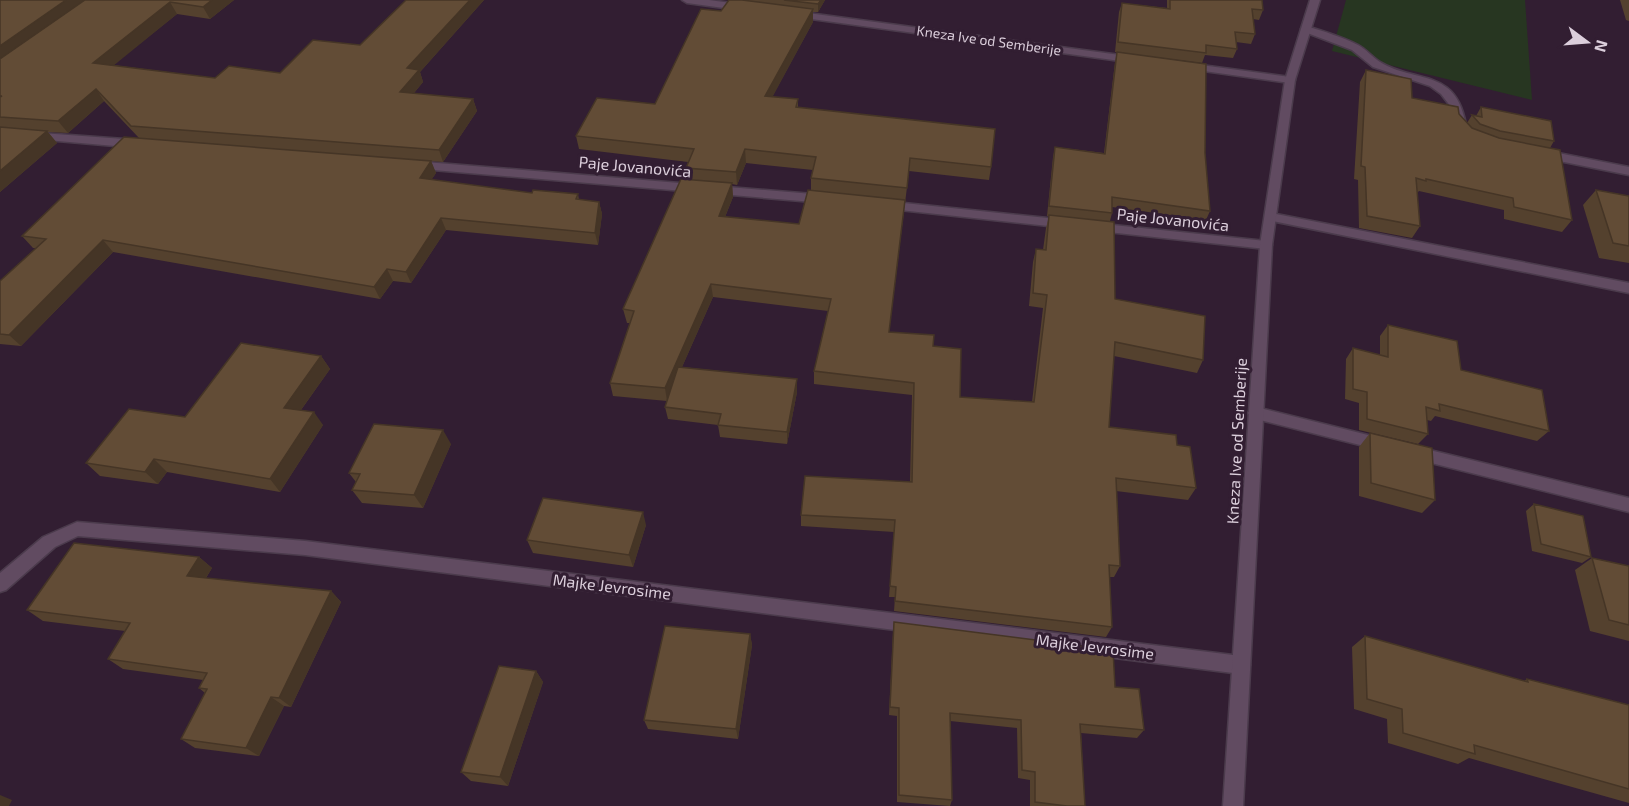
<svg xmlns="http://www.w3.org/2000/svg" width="1629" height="806" font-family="'Exo 2',sans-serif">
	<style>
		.green { fill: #273621 }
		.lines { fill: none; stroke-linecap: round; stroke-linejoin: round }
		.minor-casing { stroke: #4b3b4c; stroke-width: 3 }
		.tertiary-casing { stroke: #4b3b4c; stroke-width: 3 }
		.minor { fill: #614b61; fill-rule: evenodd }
		.tertiary { fill: #614b61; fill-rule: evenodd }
		.wall { fill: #54412e; fill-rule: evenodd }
		.shaded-wall { fill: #453526 }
		.building { fill: #624c36; stroke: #453526; stroke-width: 1.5 }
		.labels { text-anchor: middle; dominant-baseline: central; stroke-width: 6; stroke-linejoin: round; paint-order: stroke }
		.far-street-label { font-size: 14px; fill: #dbcedb; stroke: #321e32 }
		.street-label { font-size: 16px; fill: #dbcedb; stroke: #321e32 }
	</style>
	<rect width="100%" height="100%" fill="#321e32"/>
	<!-- green -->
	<path class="green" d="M1346 0H1525L1532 100 1332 51Z"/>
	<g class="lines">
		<defs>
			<g id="minor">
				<path d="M682 0H709L746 5 751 8 746 11 687 3Z"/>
				<path d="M793 11 1135 57 1140 60 1135 63 789 16 788 14Z"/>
				<path d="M1306 26C1323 31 1342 37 1358 45 1366 49 1372 57 1380 62 1416 84 1456 67 1466 125L1460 128 1456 127 1451 107 1441 94 1430 86 1373 67 1352 50 1302 31 1301 29Z"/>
				<path d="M1186 63 1290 77 1295 80 1290 83 1182 68V64Z"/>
				<path d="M0 130 138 140 144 144 138 148 0 136Z"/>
				<path d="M1543 150 1629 167V175L1539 157 1537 154Z"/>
				<path d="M413 161 825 195 831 199 825 203 409 168 407 165Z"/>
				<path d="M885 201 1067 220 1073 224 1067 228 881 208 879 205Z"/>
				<path d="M1271 213 1629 283V293L1267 220 1265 217 1267 214Z"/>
				<path d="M1094 223 1266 241 1272 245 1266 249 1089 230 1088 227Z"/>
				<path d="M1256 407 1384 439 1389 441 1392 445 1389 449 1384 451 1256 419 1251 417 1248 413 1251 409Z"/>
				<path d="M1413 446 1629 498V512L1407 457 1405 452 1407 447Z"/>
				<path d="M77 522 305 541 1241 656 1247 659 1250 665 1247 671 1241 674 305 555 78 536 55 547 6 590 0 592V573L43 537Z"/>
			</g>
			<path id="tertiary" d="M1310 0H1320L1295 80 1272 245 1243 806H1223L1260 245 1285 80Z"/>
		</defs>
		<!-- minor casing -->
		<use href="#minor" class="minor-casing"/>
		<!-- tertiary casing -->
		<use href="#tertiary" class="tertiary-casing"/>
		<!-- minor -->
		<use href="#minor" class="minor"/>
		<!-- tertiary -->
		<use href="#tertiary" class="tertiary"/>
	</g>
	<!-- wall -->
	<g class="wall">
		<path d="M0 0H234L210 19 177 14 113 65 215 78 280 73 360 45 406 0H484L420 72 423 82 414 93 473 99 477 111 443 162 327 153 431 161 436 173 431 180 532 193 578 194 579 200 599 202 602 214 598 245 446 230 411 283 393 281 380 299 113 252 21 346 0 344V281L36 248H33L22 236 139 138 104 101 68 133 48 132 57 143 0 192Z"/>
		<path d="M729 0H825L818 12H813V22L772 97 798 99V107L991 167 989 180 909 171 889 332 933 346 960 397 1032 402 1043 308 1029 306 1033 262 1036 249 1043 250 1046 228 1049 216H1047L1053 157 1055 147 1104 153 1115 62 1117 52 1205 153 1210 211 1206 220 1112 207V213L1110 221 1115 299 1203 360 1197 373 1114 356 1109 427 1177 445 1196 488 1188 500 1116 491 1120 566 1114 577H1109L1112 627 1106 637 894 611 895 597H889L894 532 801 526V515L910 482 912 395 814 384V371L828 311 713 297 682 367 797 379V392L787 444 720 437 718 425 668 419 665 407 667 401 613 396 610 383 630 323H627L623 309 687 180 686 168 688 162 579 149 576 136 655 104ZM746 163 813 170 811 178V190L799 224 725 217 733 197 732 184 737 185Z"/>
		<path d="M1167 0H1262L1263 10 1259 20 1253 19 1255 34 1251 44 1236 42 1237 49 1233 58 1205 55 1202 63 1115 52 1119 12 1122 3 1167 8Z"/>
		<path d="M1620 0H1629V21L1626 20Z"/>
		<path d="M1366 70 1412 98 1459 114 1467 123 1472 115 1476 116 1481 107 1554 141 1550 148 1572 220 1562 232 1504 219V210L1419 191 1417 193 1420 226 1412 238 1359 228 1358 180 1354 179 1360 82Z"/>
		<path d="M1596 190 1629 196V263L1599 258 1583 205Z"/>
		<path d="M1388 325 1461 370 1549 431 1537 441 1435 416 1431 421 1427 420 1428 434 1418 444 1359 430V403L1345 399 1346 359 1353 348 1380 355V336Z"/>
		<path d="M321 356 330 369 301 410 323 425 280 492 167 472 158 484 100 476 86 463Z"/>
		<path d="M1370 433 1435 500 1422 513 1359 496V447Z"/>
		<path d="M451 444 423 508 362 503 352 490 356 482 349 473Z"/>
		<path d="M1534 504 1591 557 1582 563 1532 551 1526 511Z"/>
		<path d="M646 525 633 567 533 553 527 540Z"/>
		<path d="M199 557 212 568 206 578 331 591 341 602 291 707 284 706 259 756 195 748 181 739 205 693 199 688 203 680 123 669 108 659 125 631 43 621 27 610Z"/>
		<path d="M1592 558 1629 566V641L1590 631 1575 570Z"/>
		<path d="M894 622 1115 687 1144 730 1137 738 1081 733 1085 806H1030V780L1018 778 1017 728 950 721 952 800 950 806 897 802V716L889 715 893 632Z"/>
		<path d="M750 634 752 645 738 739 648 729 644 720Z"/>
		<path d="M1365 636 1524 681 1527 679 1629 705V803L1469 758 1458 764 1388 743 1387 719 1354 709 1352 647Z"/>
		<path d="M536 671 543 682 508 786 471 781 461 772Z"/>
	</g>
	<!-- shaded-wall -->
	<g class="shaded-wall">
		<path d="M66 0H90L0 64V46Z"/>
		<path d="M212 0H234L210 19 203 7Z"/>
		<path d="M470 0H484L420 72 423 82 405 104 400 92 407 68Z"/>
		<path d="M821 0H825L818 12V4Z"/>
		<path d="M170 2 177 14 102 75 93 63Z"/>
		<path d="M813 9V22L766 109 765 96Z"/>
		<path d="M96 89 104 101 68 133 58 121Z"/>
		<path d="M473 99 477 111 443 162 439 150Z"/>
		<path d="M47 131 57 143 0 192V171Z"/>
		<path d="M745 149 746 163 737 185 736 172Z"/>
		<path d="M431 161 436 173 425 190 420 178Z"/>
		<path d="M732 183 733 197 720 229 719 216Z"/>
		<path d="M599 202 602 214 598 245 595 233Z"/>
		<path d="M441 218 446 230 411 283 406 272Z"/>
		<path d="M103 240 113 252 21 346 9 335Z"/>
		<path d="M387 269 393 281 380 299 374 287Z"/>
		<path d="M711 284 713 297 667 401 665 388Z"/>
		<path d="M321 356 330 369 293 421 284 408Z"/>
		<path d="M797 379V392L787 444V432Z"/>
		<path d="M314 412 323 425 280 492 270 479Z"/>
		<path d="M443 430 451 444 423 508 414 495Z"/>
		<path d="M154 459 167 472 158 484 145 472Z"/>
		<path d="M643 512 646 525 633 567 629 555Z"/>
		<path d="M199 557 212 568 200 587 187 576Z"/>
		<path d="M331 591 341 602 291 707 279 698Z"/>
		<path d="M750 634 752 645 738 739 736 729Z"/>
		<path d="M536 671 543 682 508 786 500 777Z"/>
		<path d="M271 697 284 706 259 756 246 748Z"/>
		<path d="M0 795 12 800 9 806H0Z"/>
	</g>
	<!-- building -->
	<g class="building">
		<path d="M0 0H66L0 46Z"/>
		<path d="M85 0H212L203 7 170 2 93 63 215 78 229 66 280 73 313 40 360 45 406 0H470L407 68 419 70 400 92 473 99 439 150 131 126 96 89 58 121 0 117V97L2 96H0V59Z"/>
		<path d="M729 0H742L813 9 765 96 798 99 796 107 995 129 991 167 910 158 907 188 811 178 816 157 745 149 736 172 686 168 694 149 576 136 597 98 655 104 701 9 721 11Z"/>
		<path d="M784 0H821L818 4Z"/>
		<path d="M1170 0H1262L1263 10 1252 9 1255 34 1235 32 1237 49 1206 45V53L1118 42 1122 3 1170 9Z"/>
		<path d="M1117 52 1206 64 1205 153 1210 211 1112 197V213L1049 206 1055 147 1105 154Z"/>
		<path d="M1366 70 1411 79 1412 98 1458 107 1459 114 1472 128 1499 138 1560 150 1572 220 1514 207 1513 198 1426 179V181L1416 178 1420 226 1367 216 1365 167 1361 166Z"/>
		<path d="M1481 107 1551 121 1554 141 1500 131 1480 124 1472 115 1482 117Z"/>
		<path d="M0 127 47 131 0 171Z"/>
		<path d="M124 137 431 161 420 178 532 193 533 190 578 194 576 199 599 202 595 233 441 218 406 272 387 269 374 287 103 240 9 335 0 334V281L46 239 22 236Z"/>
		<path d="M681 179 732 183 719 216 799 224 808 190 905 200 889 332 934 335 933 346 961 349 960 397 1034 402 1047 295 1033 293 1036 249 1046 250 1049 215 1114 222 1115 299 1205 316 1203 360 1115 342 1109 427 1176 435 1177 445 1190 447 1196 488 1116 478 1120 566 1109 565 1112 627 895 601 896 587 890 586 895 520 801 515 805 476 912 482 914 383 814 371 831 299 711 284 665 388 610 383 634 311 623 309Z"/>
		<path d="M1596 190 1629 196V246L1613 243Z"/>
		<path d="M1388 325 1457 341 1461 370 1542 390 1549 431 1439 404 1440 411 1426 407 1428 434 1367 419V392L1353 389V348L1388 357Z"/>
		<path d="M241 343 321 356 284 408 314 412 270 479 154 459 145 472 86 463 129 409 185 417Z"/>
		<path d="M678 367 797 379 787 432 718 425 721 414 665 407Z"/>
		<path d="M374 424 443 430 414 495 352 490 360 474 349 473Z"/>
		<path d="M1370 433 1432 448 1435 500 1371 483Z"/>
		<path d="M543 498 643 512 629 555 527 540Z"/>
		<path d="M1534 504 1583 516 1591 557 1541 544Z"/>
		<path d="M74 543 199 557 187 576 331 591 279 698 271 697 246 748 181 739 207 689 199 688 207 673 108 659 130 623 27 610Z"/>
		<path d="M1592 558 1629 566V625L1609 620Z"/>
		<path d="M894 622 1113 650 1115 687 1139 689 1144 730 1080 724 1085 806H1067L1035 802V772L1022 770 1021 720 950 713 952 800 899 795V708L890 707Z"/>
		<path d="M665 626 750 634 736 729 644 720Z"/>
		<path d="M1365 636 1528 682 1527 679 1629 705V789L1474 745 1475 754 1403 733 1402 709 1367 699Z"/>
		<path d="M499 666 536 671 500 777 461 772Z"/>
	</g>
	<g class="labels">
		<!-- far-street labels -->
		<g class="far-street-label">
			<text transform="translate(989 40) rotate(8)">Kneza Ive od Semberije</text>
		</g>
		<!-- street labels -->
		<g class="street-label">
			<text transform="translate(635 166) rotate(5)">Paje Jovanovića</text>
			<text transform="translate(1173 219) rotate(6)">Paje Jovanovića</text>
			<text transform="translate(1236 441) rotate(-87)">Kneza Ive od Semberije</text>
			<text transform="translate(612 586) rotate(7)">Majke Jevrosime</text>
			<text transform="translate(1095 646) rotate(7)">Majke Jevrosime</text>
		</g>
	</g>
	<!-- north arrow -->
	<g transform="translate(1587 42) rotate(106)" stroke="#321e32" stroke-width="4.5" paint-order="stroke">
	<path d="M0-4.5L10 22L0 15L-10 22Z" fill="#dbcedb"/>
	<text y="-9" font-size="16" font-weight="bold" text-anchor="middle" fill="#dbcedb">N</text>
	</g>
</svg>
